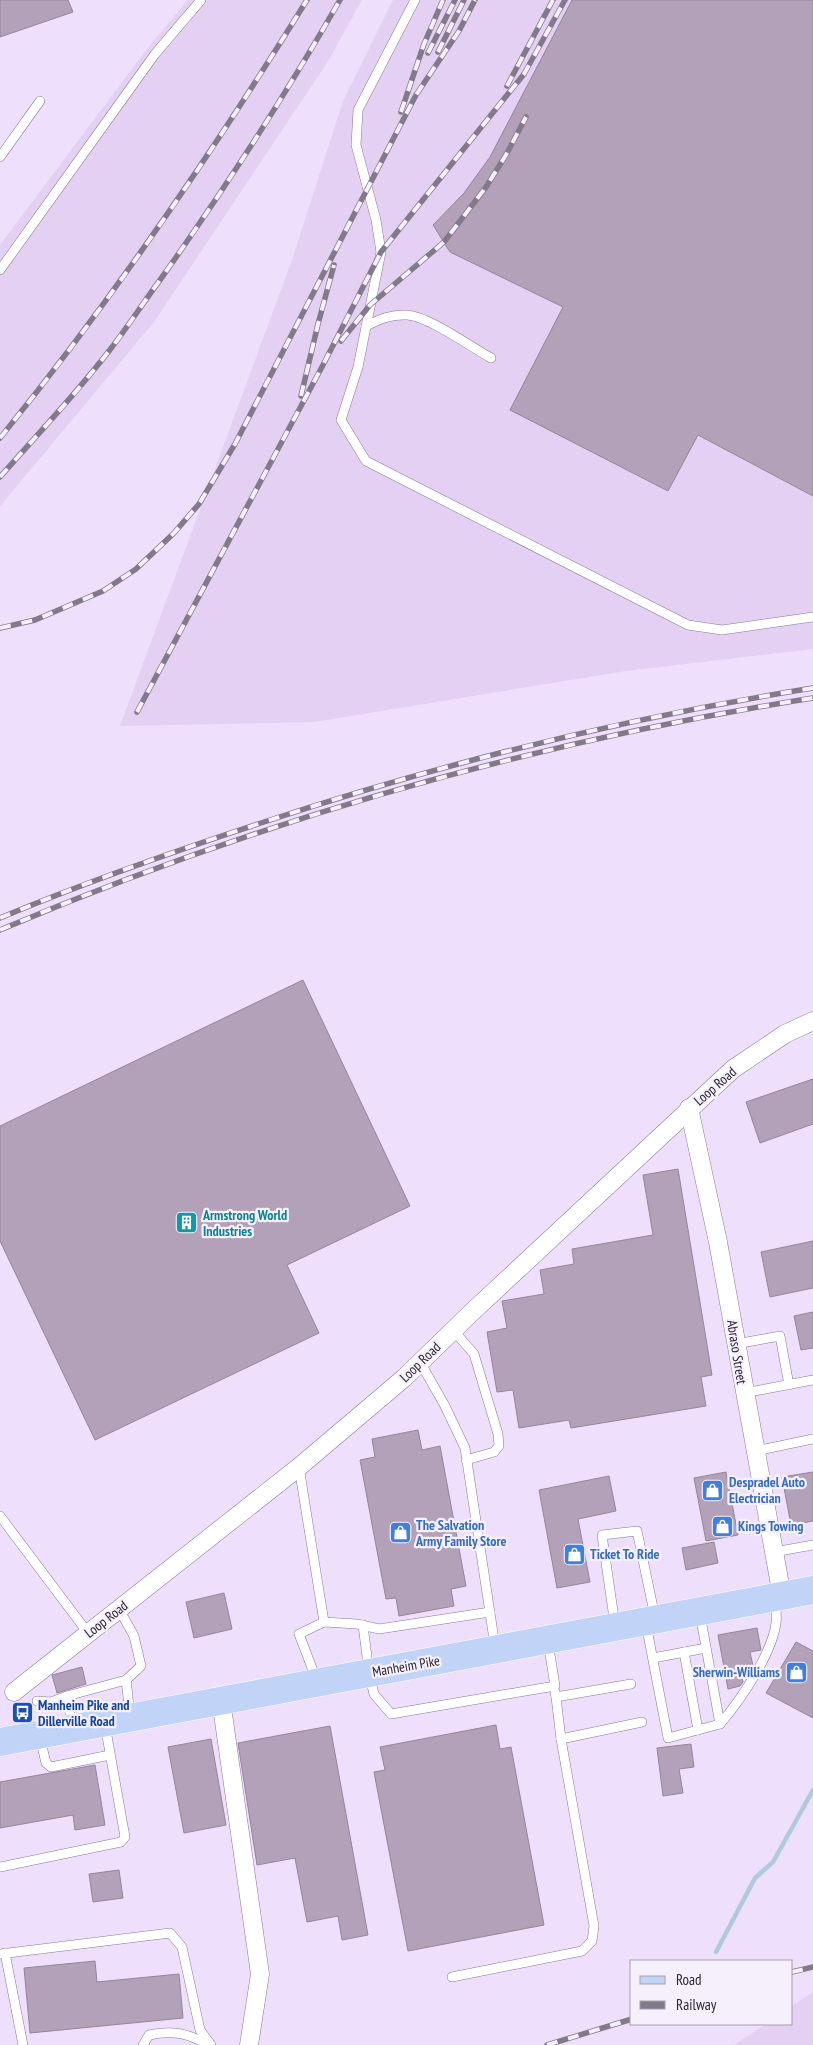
<svg xmlns="http://www.w3.org/2000/svg" width="813" height="2045" font-family="'PT Sans Narrow',sans-serif">
	<style>
		.built { fill: #e3d0f3 }
		.lines { fill: none; stroke-linecap: round; stroke-linejoin: round }
		.stream { stroke: #afc9de; stroke-width: 4.5 }
		.building { fill: #b3a1ba; stroke: #96849c }
		.lane-casing { stroke: #877994; stroke-width: 10 }
		.street-casing { stroke: #877994; stroke-width: 19 }
		.primary-casing { stroke: #fff; stroke-width: 29 }
		.lane { stroke: #fff; stroke-width: 9 }
		.street { stroke: #fff; stroke-width: 18 }
		.primary { stroke: #c1d4f8; stroke-width: 28 }
		.rail-casing { stroke: #82798b; stroke-width: 5.5 }
		.rail { stroke: #f6f0fc; stroke-width: 4; stroke-dasharray: 11; stroke-linecap: butt }
		.labels { text-anchor: middle; dominant-baseline: central; stroke-width: 4.5; stroke-linejoin: round; paint-order: stroke }
		.street-label { font-size: 14px; fill: #2a252f; stroke: #f6f0fc }
		.culture-label { font-size: 14px; font-weight: bold; fill: #0d838f; stroke: #f6f0fc; text-anchor: start }
		.shop-label { font-size: 14px; font-weight: bold; fill: #366cbe; stroke: #f6f0fc; text-anchor: start }
		.transit-label { font-size: 14px; font-weight: bold; fill: #164399; stroke: #f6f0fc; text-anchor: start }
	</style>
	<rect width="100%" height="100%" fill="#eedffc"/>
	<!-- built -->
	<g class="built">
		<path d="M188 0H362L327 63 154 322 0 506V245L150 45Z"/>
		<path d="M393 0H813V649L626 671 314 722 120 726 292 260 343 101Z"/>
		<path d="M813 1992V2045H734L766 2024H792V2006Z"/>
	</g>
	<g class="lines">
		<!-- stream -->
		<path class="stream" d="M716 1952 755 1878 773 1862 813 1790"/>
	</g>
	<!-- building -->
	<g class="building">
		<path d="M0 0H68L73 12 0 37Z"/>
		<path d="M572 0H813V496L698 435 668 491 510 410 563 307 450 252 433 225 464 193 490 157Z"/>
		<path d="M303 980 410 1206 287 1265 319 1333 95 1440 0 1241V1126Z"/>
		<path d="M813 1079V1124L760 1143 746 1102Z"/>
		<path d="M678 1169 712 1375 701 1377 706 1406 571 1428 569 1420 519 1428 513 1390 497 1392 487 1332 507 1328 502 1301 544 1294 540 1270 574 1264 572 1249 653 1235 643 1175Z"/>
		<path d="M813 1241V1288L770 1297 761 1252Z"/>
		<path d="M813 1312V1348L801 1350 794 1316Z"/>
		<path d="M418 1430 422 1450 440 1446 466 1586 451 1589 454 1606 399 1616 396 1598 386 1599 360 1460 375 1457 372 1439Z"/>
		<path d="M726 1472 738 1535 706 1541 694 1478Z"/>
		<path d="M813 1472V1521L791 1525 782 1477Z"/>
		<path d="M609 1476 616 1511 578 1519 590 1582 557 1588 539 1490Z"/>
		<path d="M714 1542 718 1563 686 1570 682 1548Z"/>
		<path d="M224 1593 232 1629 194 1638 186 1602Z"/>
		<path d="M757 1628 761 1650 750 1652 753 1666 750 1672 741 1673 743 1682 740 1686 728 1689 718 1635Z"/>
		<path d="M796 1642 813 1651V1718L766 1693Z"/>
		<path d="M82 1667 86 1684 57 1693 52 1675Z"/>
		<path d="M496 1725 500 1749 511 1747 544 1925 408 1951 374 1772 385 1770 380 1747Z"/>
		<path d="M330 1726 368 1935 342 1940 338 1916 307 1922 295 1858 257 1865 238 1743Z"/>
		<path d="M211 1739 226 1825 184 1833 168 1747Z"/>
		<path d="M691 1744 694 1767 679 1769 683 1793 663 1796 657 1748Z"/>
		<path d="M95 1765 105 1825 75 1830 73 1815 0 1828V1782Z"/>
		<path d="M119 1870 123 1898 93 1902 89 1874Z"/>
		<path d="M95 1961 97 1982 179 1974 183 2018 30 2033 24 1968Z"/>
	</g>
	<g class="lines">
		<defs>
			<g id="lane">
				<path d="M415 0 358 110 356 145 376 220 381 252 358 367 341 420 366 461 688 625 722 630 813 617"/>
				<path d="M0 157 40 101"/>
				<path d="M0 270 155 54 201 0"/>
				<path d="M366 326C380 319 392 314 407 315 428 316 471 347 491 358"/>
				<path d="M453 1330 474 1354 498 1434 499 1446 494 1452 466 1460"/>
				<path d="M736 1344 780 1336 789 1385"/>
				<path d="M420 1362 445 1406 465 1448 495 1646"/>
				<path d="M744 1393 813 1380"/>
				<path d="M755 1451 813 1439"/>
				<path d="M299 1467 324 1622"/>
				<path d="M0 1516 88 1633"/>
				<path d="M774 1552 813 1545"/>
				<path d="M646 1624 668 1738 720 1724 700 1614"/>
				<path d="M363 1625 369 1673 374 1694 391 1714 555 1686 548 1642"/>
				<path d="M615 1625 602 1535 637 1531 655 1617"/>
				<path d="M684 1652 698 1730"/>
				<path d="M653 1658 706 1648"/>
				<path d="M126 1680 130 1714"/>
				<path d="M317 1681 299 1634 324 1622 357 1624 379 1629 490 1612"/>
				<path d="M555 1692 556 1697 631 1684"/>
				<path d="M556 1697 561 1739 642 1722"/>
				<path d="M37 1701 51 1702 67 1696"/>
				<path d="M720 1724C740 1701 772 1654 776 1623 777 1616 776 1607 775 1600"/>
				<path d="M72 1725 67 1696 126 1680 141 1666 134 1636 119 1609"/>
				<path d="M40 1738 46 1763 51 1767 110 1755"/>
				<path d="M0 1867 121 1842 125 1837 105 1725"/>
				<path d="M5 1953 23 2045"/>
				<path d="M0 1954 170 1933 182 1947 200 2030 211 2045"/>
				<path d="M452 1977 582 1951 592 1941 594 1926 561 1739"/>
				<path d="M143 2045 149 2035C173 2030 187 2033 209 2045"/>
			</g>
			<g id="street">
				<path d="M689 1108 718 1242 782 1596"/>
				<path d="M14 1692 299 1467 404 1378 471 1313 733 1069 785 1034 813 1021"/>
				<path d="M221 1700 260 1974 249 2045"/>
			</g>
			<path id="primary" d="M0 1742 813 1590"/>
		</defs>
		<!-- lane casing -->
		<use href="#lane" class="lane-casing"/>
		<!-- street casing -->
		<use href="#street" class="street-casing"/>
		<!-- primary casing -->
		<use href="#primary" class="primary-casing"/>
		<!-- lane -->
		<use href="#lane" class="lane"/>
		<!-- street -->
		<use href="#street" class="street"/>
		<!-- primary -->
		<use href="#primary" class="primary"/>
		<defs>
			<g id="rail">
				<path d="M438 52 464 0"/>
				<path d="M428 53 455 0"/>
				<path d="M507 86 553 0"/>
				<path d="M401 112 424 44 443 0"/>
				<path d="M341 341 370 305 444 242 486 187 506 155 526 117"/>
				<path d="M301 396 318 324 334 265"/>
				<path d="M0 438C113 299 213 152 307 0"/>
				<path d="M0 477C37 435 75 395 109 351 127 328 143 303 160 280 224 190 285 96 340 0"/>
				<path d="M0 628 35 620 103 591 136 569 174 533 199 504 235 444 416 95 459 31 475 0"/>
				<path d="M137 712 323 365 381 252 524 74 565 0"/>
				<path d="M0 918C86 882 175 851 264 822 443 763 626 718 813 688"/>
				<path d="M0 930C260 820 534 742 813 698"/>
				<path d="M792 1972 813 1967"/>
				<path d="M547 2045 632 2019"/>
			</g>
		</defs>
		<!-- rail casing -->
		<use href="#rail" class="rail-casing"/>
		<!-- rail -->
		<use href="#rail" class="rail"/>
	</g>
	<!-- icons -->
	<defs>
		<symbol id="building-square" viewBox="-11 -11 22 22"><rect x="-9" y="-9" width="18" height="18" rx="4" fill="#0f9aa8" stroke="#f6f0fc"/><path d="M-4-6H4V6H1V3H-1V6H-4ZM-2.5-4.3h1.7v1.8h-1.7ZM.8-4.3h1.7v1.8H.8ZM-2.5-1h1.7V.8h-1.7ZM.8-1h1.7V.8H.8Z" fill="#fff"/></symbol>
		<symbol id="shop-square" viewBox="-11 -11 22 22"><rect x="-9" y="-9" width="18" height="18" rx="4" fill="#3f7fe0" stroke="#f6f0fc"/><path d="M-5-2.5h2.3a2.7 3.5 0 0 1 5.4 0H5L5.5 6h-11ZM-1.5-2.5h3a1.5 2.3 0 0 0-3 0Z" fill="#fff"/></symbol>
		<symbol id="bus-square" viewBox="-11 -11 22 22"><rect x="-9" y="-9" width="18" height="18" rx="4" fill="#1a4fb4" stroke="#f6f0fc"/><path d="M-5-6H5V4H4V6H2V4H-2V6H-4V4H-5ZM-3.5-4V0h7V-4ZM-3.5 1.2v1.5H-2V1.2ZM2 1.2v1.5H3.5V1.2Z" fill="#fff"/></symbol>
	</defs>
	<g fill-rule="evenodd">
		<use href="#building-square" x="174" y="1210" width="25" height="25"/>
		<use href="#shop-square" x="700" y="1478" width="25" height="25"/>
		<use href="#shop-square" x="710" y="1514" width="25" height="25"/>
		<use href="#shop-square" x="388" y="1520" width="25" height="25"/>
		<use href="#shop-square" x="562" y="1542" width="25" height="25"/>
		<use href="#shop-square" x="784" y="1660" width="25" height="25"/>
		<use href="#bus-square" x="10" y="1700" width="25" height="25"/>
	</g>
	<g class="labels">
		<!-- street labels -->
		<g class="street-label">
			<text transform="translate(715 1086) rotate(-41)">Loop Road</text>
			<text transform="translate(737 1352) rotate(81)">Abraso Street</text>
			<text transform="translate(420 1362) rotate(-44)">Loop Road</text>
			<text transform="translate(106 1619) rotate(-38)">Loop Road</text>
			<text transform="translate(406 1666) rotate(-10)">Manheim Pike</text>
		</g>
		<!-- culture labels -->
		<g class="culture-label">
			<text x="203" y="1215">Armstrong World<tspan x="203" dy="16">Industries</tspan></text>
		</g>
		<!-- shop labels -->
		<g class="shop-label">
			<text x="729" y="1482">Despradel Auto<tspan x="729" dy="16">Electrician</tspan></text>
			<text x="416" y="1525">The Salvation<tspan x="416" dy="16">Army Family Store</tspan></text>
			<text x="738" y="1526">Kings Towing</text>
			<text x="590" y="1554">Ticket To Ride</text>
			<text x="780" y="1672" text-anchor="end">Sherwin-Williams</text>
		</g>
		<!-- transit labels -->
		<g class="transit-label">
			<text x="38" y="1705">Manheim Pike and<tspan x="38" dy="16">Dillerville Road</tspan></text>
		</g>
	</g>
	<!-- legend -->
	<rect x="630" y="1960" width="162" height="65" fill="#f6f0fc" stroke="#a49faa"/>
	<rect x="640" y="1976" width="25" height="8" fill="#c1d4f8" stroke="#a49faa"/>
	<text x="676" y="1985" font-size="15" fill="#2a252f">Road</text>
	<rect x="640" y="2001" width="25" height="8" fill="#82798b" stroke="#a49faa"/>
	<text x="676" y="2010" font-size="15" fill="#2a252f">Railway</text>
</svg>
